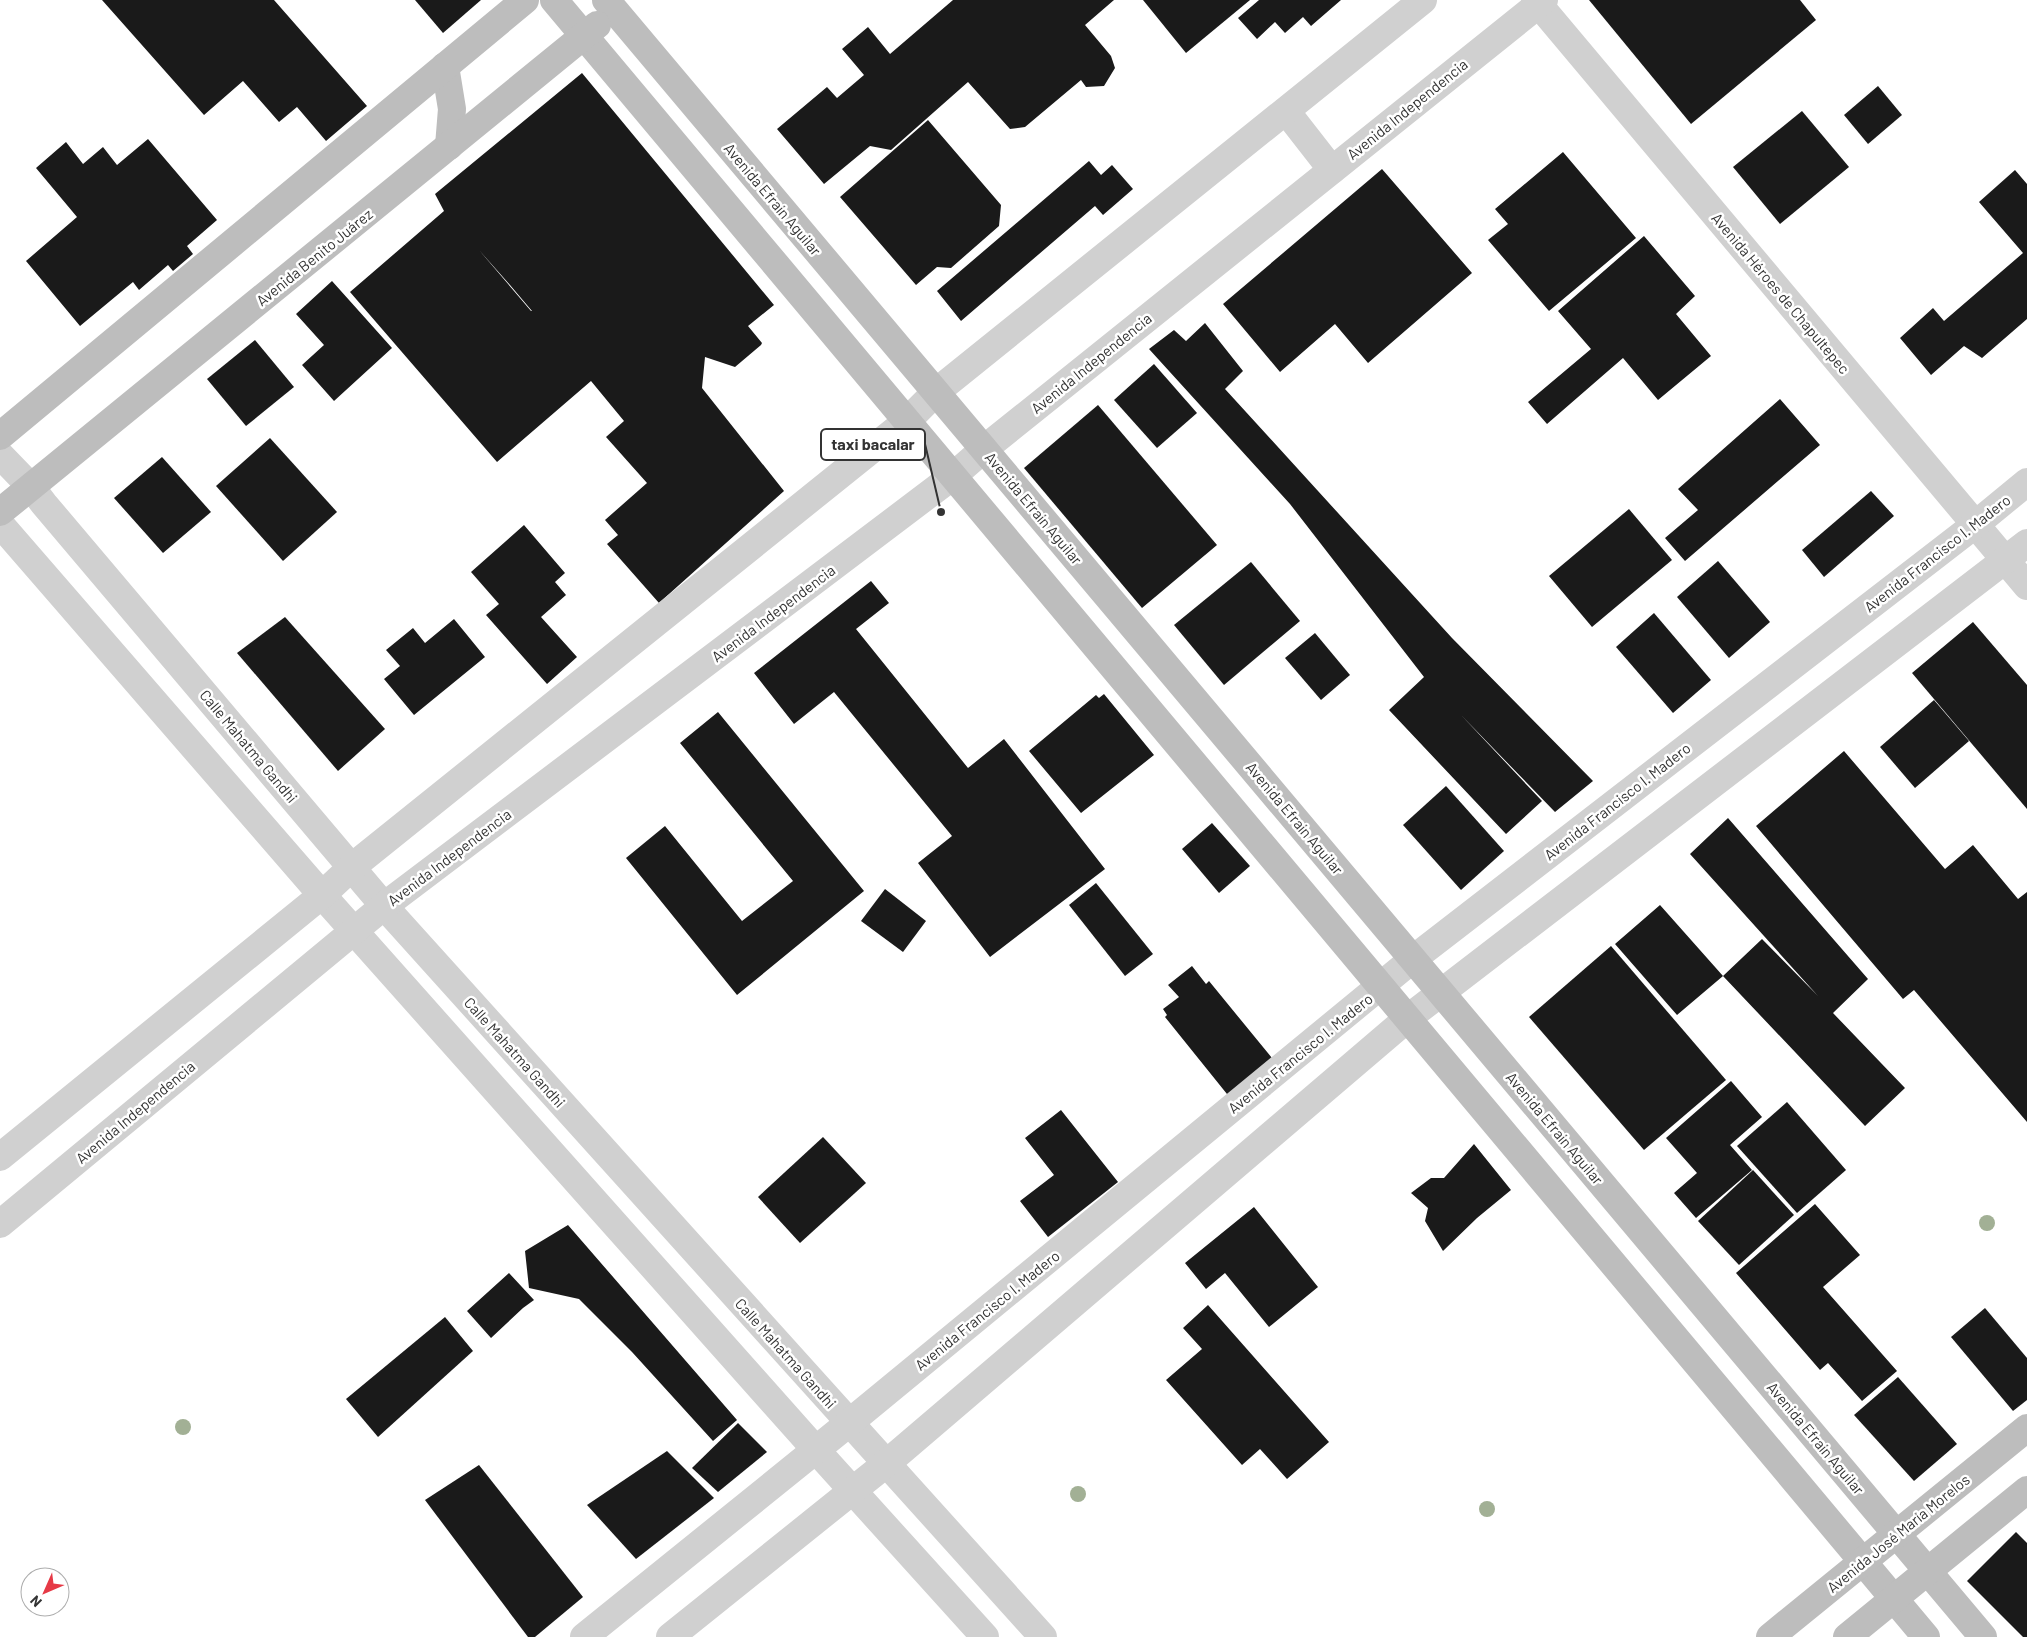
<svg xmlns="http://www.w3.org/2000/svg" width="2027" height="1637" font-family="Barlow,sans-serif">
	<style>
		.building { fill: #1a1a1a; fill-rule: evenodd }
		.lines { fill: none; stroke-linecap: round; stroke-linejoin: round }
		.street { stroke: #d0d0d0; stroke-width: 28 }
		.secondary { stroke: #bdbdbd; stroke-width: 28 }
		.tree { fill: #a2b095 }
		.labels { text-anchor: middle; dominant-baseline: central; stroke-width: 5; stroke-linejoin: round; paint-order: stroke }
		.street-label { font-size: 15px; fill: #333; stroke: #fff }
		.leader { fill: none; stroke: #333; stroke-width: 2 }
		.callout-dot { fill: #333; stroke: #fff; stroke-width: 2 }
		.callout { fill: #fff; stroke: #333; stroke-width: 2 }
		.callout-label { font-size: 16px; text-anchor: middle; font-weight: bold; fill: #333 }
	</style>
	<rect width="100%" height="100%" fill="#fff"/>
	<!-- building -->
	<g class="building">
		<path d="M102 0H274L367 106 326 141 297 107 279 122 243 81 204 115Z"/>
		<path d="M415 0H481L443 33Z"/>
		<path d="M953 0H1114L1085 25 1111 56 1115 68 1104 86 1086 87 1081 80 1025 127 1010 129 968 82 891 150 870 146 824 184 777 129 827 87 837 98 864 75 842 49 868 27 890 54Z"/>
		<path d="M1143 0H1250L1186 53Z"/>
		<path d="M1259 0H1341L1311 26 1303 17 1285 33 1275 22 1257 39 1238 18Z"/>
		<path d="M1589 0H1800L1816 20 1691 124Z"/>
		<path d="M582 73 774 305 748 326 762 343 761 345 735 367 705 357 702 388 784 491 659 603 607 544 618 535 605 520 647 483 606 437 624 421 591 381 497 462 350 292 444 211 435 194ZM479 250 510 285 532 311H531Z"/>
		<path d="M1878 86 1902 115 1868 144 1844 115Z"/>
		<path d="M1802 111 1849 167 1780 224 1733 167Z"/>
		<path d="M928 120 1001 205 999 226 951 268 937 267 916 285 840 197Z"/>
		<path d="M148 139 217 220 187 246 193 254 173 271 168 265 139 290 133 282 80 326 26 261 77 217 36 168 66 142 83 164 103 147 117 165Z"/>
		<path d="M1563 152 1636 238 1549 311 1488 240 1508 224 1495 209Z"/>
		<path d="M1089 161 1101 175 1112 165 1133 189 1103 215 1095 206 961 321 937 291Z"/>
		<path d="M1382 169 1472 273 1368 363 1335 324 1280 372 1223 304Z"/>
		<path d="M2015 170 2027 184V319L1982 358 1964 346 1931 375 1900 338 1933 308 1944 321 2023 253 1979 202Z"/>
		<path d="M1644 236 1695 296 1676 314 1711 356 1658 400 1623 358 1547 424 1528 402 1591 349 1558 311Z"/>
		<path d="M332 281 392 348 334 401 302 365 324 345 296 314Z"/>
		<path d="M1205 323 1243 371 1225 389 1452 638 1593 781 1555 812 1461 715 1542 801 1506 834 1389 710 1424 677 1290 504 1149 349 1174 330 1186 341Z"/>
		<path d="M255 340 294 387 246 426 207 379Z"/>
		<path d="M1154 364 1197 413 1157 448 1114 400Z"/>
		<path d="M1780 399 1820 445 1685 561 1665 538 1698 510 1678 489Z"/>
		<path d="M1098 405 1217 545 1142 608 1024 468Z"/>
		<path d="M270 438 337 512 283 561 216 486Z"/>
		<path d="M162 457 211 512 163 553 114 498Z"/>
		<path d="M1871 491 1894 516 1824 577 1802 550Z"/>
		<path d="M1629 509 1672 560 1592 627 1549 576Z"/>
		<path d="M524 525 565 573 555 582 566 595 541 617 577 657 547 684 486 615 499 604 471 572Z"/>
		<path d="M1718 561 1770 622 1729 658 1677 597Z"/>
		<path d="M1251 562 1300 621 1224 685 1174 625Z"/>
		<path d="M871 581 889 603 856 629 968 768 1004 739 1105 869 990 957 918 863 952 836 834 692 794 724 754 673Z"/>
		<path d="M1654 613 1711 680 1673 713 1616 647Z"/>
		<path d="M285 617 385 729 338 771 237 653Z"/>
		<path d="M454 619 485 657 414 715 384 679 400 666 386 650 413 628 425 643Z"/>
		<path d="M1973 622 2027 685V809L1912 673Z"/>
		<path d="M1315 633 1350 675 1321 700 1285 658Z"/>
		<path d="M1104 694 1154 755 1081 813 1029 751 1096 695 1099 698Z"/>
		<path d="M1934 700 1969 741 1915 788 1880 747Z"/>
		<path d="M718 712 864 891 737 995 626 858 665 826 742 921 793 881 680 743Z"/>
		<path d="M1844 751 1945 869 1973 845 2018 899 2027 892V1122L1914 990 1903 999 1756 826Z"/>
		<path d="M1446 786 1504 851 1461 890 1403 825Z"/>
		<path d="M1728 818 1868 979 1833 1013 1905 1088 1865 1126 1723 976 1677 1015 1615 944 1660 905 1723 976 1762 939 1818 996 1690 854Z"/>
		<path d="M1212 823 1250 866 1219 893 1182 849Z"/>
		<path d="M1096 883 1153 954 1125 976 1069 905Z"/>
		<path d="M885 889 926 921 903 952 861 921Z"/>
		<path d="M1611 946 1726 1080 1644 1150 1529 1017Z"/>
		<path d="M1192 966 1206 984 1209 981 1276 1063 1231 1099 1165 1017 1167 1015 1163 1009 1179 997 1168 985Z"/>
		<path d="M1731 1081 1762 1117 1730 1145 1752 1170 1696 1218 1674 1193 1697 1173 1666 1138Z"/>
		<path d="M1787 1102 1846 1170 1797 1213 1737 1146Z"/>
		<path d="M1061 1110 1118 1182 1048 1237 1020 1201 1054 1175 1025 1138Z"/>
		<path d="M823 1137 866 1183 800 1243 758 1197Z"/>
		<path d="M1474 1144 1511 1190 1477 1218 1443 1251 1425 1221 1428 1208 1411 1193 1431 1178H1444Z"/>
		<path d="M1753 1170 1794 1215 1739 1265 1698 1221Z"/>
		<path d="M1815 1204 1860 1255 1823 1287 1897 1371 1862 1401 1828 1363 1820 1370 1736 1273Z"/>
		<path d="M1254 1207 1318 1287 1269 1327 1225 1273 1206 1289 1185 1263Z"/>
		<path d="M568 1225 737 1420 713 1441 632 1352 579 1299 529 1288 525 1251Z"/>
		<path d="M509 1273 534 1300 523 1308 491 1338 467 1311Z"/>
		<path d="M1208 1305 1329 1442 1287 1479 1260 1449 1242 1465 1166 1380 1202 1349 1183 1328Z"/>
		<path d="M1985 1308 2027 1358V1400L2013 1411 1951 1337Z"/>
		<path d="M445 1317 473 1351 378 1437 346 1399Z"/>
		<path d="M1898 1377 1957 1444 1914 1481 1854 1415Z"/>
		<path d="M738 1423 767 1452 718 1492 692 1468Z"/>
		<path d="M667 1451 714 1498 636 1559 587 1505Z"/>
		<path d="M479 1465 583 1597 535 1637H528L425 1500Z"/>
		<path d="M2016 1532 2027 1543V1637H2023L1967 1581Z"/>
	</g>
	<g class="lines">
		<!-- street -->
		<g class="street">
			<path d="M1535 0 2027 586"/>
			<path d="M1286 111 1332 170"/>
			<path d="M0 455 31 487 44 504 384 906 1043 1637"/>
			<path d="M0 524 322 895 816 1450 985 1637"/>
			<path d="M0 1157 322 895 352 867 907 421 936 392 1423 0"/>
			<path d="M0 1224 384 906 953 476 984 449 1544 0"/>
			<path d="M584 1637 849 1423 1413 959 1976 524 2027 482"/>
			<path d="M670 1637 887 1463 1408 1018 2027 543"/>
		</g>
		<!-- secondary -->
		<g class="secondary">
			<path d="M554 0 1926 1637"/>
			<path d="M606 0 1983 1637"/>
			<path d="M445 66 452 109 449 146"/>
			<path d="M0 436 525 0"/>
			<path d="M0 512 597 25"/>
			<path d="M1770 1637 2027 1428"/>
			<path d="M1847 1637 2027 1490"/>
		</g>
	</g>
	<!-- trees -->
	<g class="tree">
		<circle cx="1987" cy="1223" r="8"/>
		<circle cx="183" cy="1427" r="8"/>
		<circle cx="1078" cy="1494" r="8"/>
		<circle cx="1487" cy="1509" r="8"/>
	</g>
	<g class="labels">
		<!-- street labels -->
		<g class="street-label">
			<text transform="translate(1407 109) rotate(-39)">Avenida Independencia</text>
			<text transform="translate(773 199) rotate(50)">Avenida Efraín Aguilar</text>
			<text transform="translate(314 257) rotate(-39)">Avenida Benito Juárez</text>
			<text transform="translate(1781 293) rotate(50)">Avenida Héroes de Chapultepec</text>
			<text transform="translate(1091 363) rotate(-39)">Avenida Independencia</text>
			<text transform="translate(1034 508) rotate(50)">Avenida Efraín Aguilar</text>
			<text transform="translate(1937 553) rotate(-38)">Avenida Francisco I. Madero</text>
			<text transform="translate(773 613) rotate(-37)">Avenida Independencia</text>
			<text transform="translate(249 746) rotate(50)">Calle Mahatma Gandhi</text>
			<text transform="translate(1617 801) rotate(-38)">Avenida Francisco I. Madero</text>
			<text transform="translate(1295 818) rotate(50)">Avenida Efraín Aguilar</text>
			<text transform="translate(449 857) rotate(-37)">Avenida Independencia</text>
			<text transform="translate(515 1052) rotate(48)">Calle Mahatma Gandhi</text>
			<text transform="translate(1300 1053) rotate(-39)">Avenida Francisco I. Madero</text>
			<text transform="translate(135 1112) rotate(-40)">Avenida Independencia</text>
			<text transform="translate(1555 1128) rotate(50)">Avenida Efraín Aguilar</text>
			<text transform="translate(987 1310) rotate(-39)">Avenida Francisco I. Madero</text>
			<text transform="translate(786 1353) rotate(48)">Calle Mahatma Gandhi</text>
			<text transform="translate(1816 1438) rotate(50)">Avenida Efraín Aguilar</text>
			<text transform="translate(1898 1533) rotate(-39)">Avenida José María Morelos</text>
		</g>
	</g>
	<!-- callouts -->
	<path class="leader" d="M941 512L925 444"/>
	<circle class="callout-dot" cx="941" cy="512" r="5"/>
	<rect class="callout" x="821" y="429" width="104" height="31" rx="5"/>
	<g class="callout-label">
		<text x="873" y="450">taxi bacalar</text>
	</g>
	<!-- north arrow -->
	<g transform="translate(45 1592) rotate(225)"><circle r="24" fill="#ffffff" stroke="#adadad"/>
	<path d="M0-4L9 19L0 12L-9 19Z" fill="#e63946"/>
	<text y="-8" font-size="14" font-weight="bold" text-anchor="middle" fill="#333333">N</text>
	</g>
</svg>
